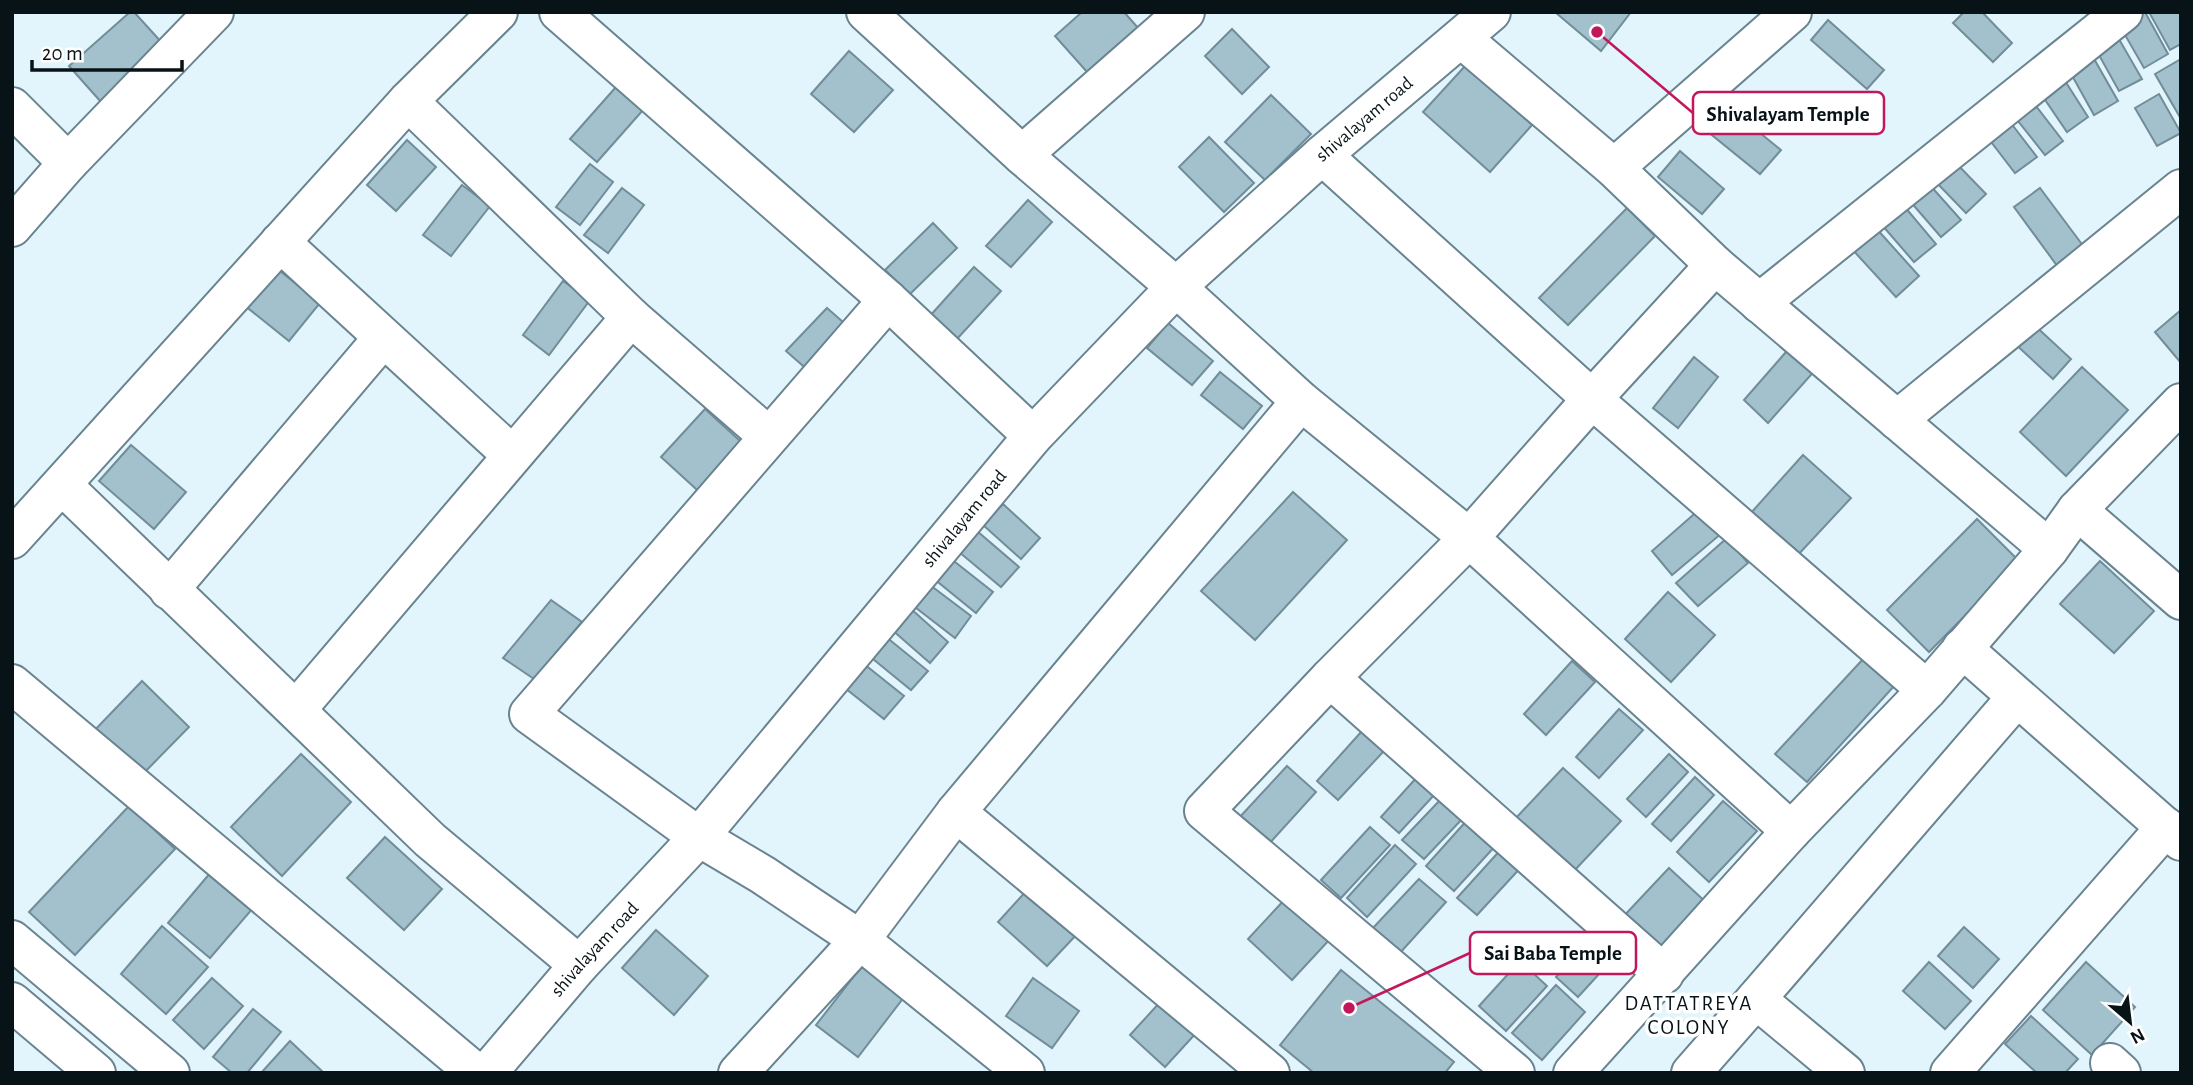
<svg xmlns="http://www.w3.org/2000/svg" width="2193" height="1085" font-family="'Alegreya Sans',sans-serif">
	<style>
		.building { fill: #a3c0cd; stroke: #718d99; stroke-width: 2 }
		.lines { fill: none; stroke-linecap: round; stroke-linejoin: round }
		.street-casing { stroke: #698490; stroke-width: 42 }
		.street { stroke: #fff; stroke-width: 38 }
		.labels { text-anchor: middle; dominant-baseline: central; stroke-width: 7; stroke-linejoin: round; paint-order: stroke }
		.street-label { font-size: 19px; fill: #081317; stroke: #fff }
		.neighbourhood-label { font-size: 21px; letter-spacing: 2px; fill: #081317; stroke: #fff }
		.leader { fill: none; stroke: #c2185b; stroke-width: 2.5 }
		.callout-dot { fill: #c2185b; stroke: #fff; stroke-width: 2.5 }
		.callout { fill: #fff; stroke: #c2185b; stroke-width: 2.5 }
		.callout-label { font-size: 21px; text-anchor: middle; font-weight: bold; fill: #081317 }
	</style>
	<rect width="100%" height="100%" fill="#e2f4fc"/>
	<!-- building -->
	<g class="building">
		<path d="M130 12H134L164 45 101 102 69 66Z"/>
		<path d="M1082 12H1124L1139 29 1088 73 1055 36Z"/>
		<path d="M1555 12H1631L1601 51Z"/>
		<path d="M1964 12H1982L2012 43 1993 62 1953 23Z"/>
		<path d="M2133 12H2145L2168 54 2144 68 2117 21Z"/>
		<path d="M2149 12H2181V44L2170 50Z"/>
		<path d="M1828 20 1884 70 1867 89 1811 40Z"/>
		<path d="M2112 27 2142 79 2119 91 2090 39Z"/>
		<path d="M1232 29 1269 67 1242 94 1205 56Z"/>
		<path d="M2089 50 2118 101 2094 115 2065 63Z"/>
		<path d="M849 51 893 90 854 132 811 94Z"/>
		<path d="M2181 59V119L2155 74Z"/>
		<path d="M1466 65 1532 125 1490 172 1423 112Z"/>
		<path d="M2060 73 2088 117 2067 132 2037 88Z"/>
		<path d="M616 87 643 110 597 162 570 139Z"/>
		<path d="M2159 94 2181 133 2157 146 2135 108Z"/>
		<path d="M1271 95 1311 134 1265 180 1225 142Z"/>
		<path d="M2029 97 2063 141 2045 155 2010 111Z"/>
		<path d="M1722 102 1781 150 1760 174 1702 127Z"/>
		<path d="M2007 118 2037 157 2015 173 1985 134Z"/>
		<path d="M1209 137 1254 183 1224 212 1179 167Z"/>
		<path d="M407 140 436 167 396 211 367 185Z"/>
		<path d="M1680 151 1724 189 1702 214 1658 177Z"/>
		<path d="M1952 159 1986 194 1966 213 1932 178Z"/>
		<path d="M590 164 613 182 580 225 556 207Z"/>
		<path d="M1928 183 1961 220 1941 237 1909 200Z"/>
		<path d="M462 185 490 206 451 256 423 235Z"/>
		<path d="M622 188 644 205 608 253 584 235Z"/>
		<path d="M2040 188 2084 247 2058 267 2014 207Z"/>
		<path d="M1028 200 1052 222 1011 267 986 246Z"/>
		<path d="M1904 206 1936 244 1914 262 1882 225Z"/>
		<path d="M1627 208 1655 236 1568 325 1539 298Z"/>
		<path d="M933 223 957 248 910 294 885 270Z"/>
		<path d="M1875 227 1919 276 1896 297 1851 248Z"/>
		<path d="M275 267 320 303 289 341 244 305Z"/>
		<path d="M974 267 1001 291 956 340 929 317Z"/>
		<path d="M563 281 590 300 549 355 523 335Z"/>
		<path d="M827 308 851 329 810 372 786 351Z"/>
		<path d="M2181 310V363L2155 332Z"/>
		<path d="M2031 322 2071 359 2053 379 2013 342Z"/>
		<path d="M1168 323 1213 361 1192 385 1147 348Z"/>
		<path d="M1793 344 1818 367 1768 423 1744 400Z"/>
		<path d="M1694 357 1718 377 1678 428 1653 408Z"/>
		<path d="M2082 367 2128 410 2066 476 2020 432Z"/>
		<path d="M1220 372 1262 406 1243 429 1201 395Z"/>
		<path d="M705 409 750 450 707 499 661 457Z"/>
		<path d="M131 445 186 492 154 529 99 481Z"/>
		<path d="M1803 455 1851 498 1796 557 1750 514Z"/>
		<path d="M1293 492 1347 540 1255 640 1201 591Z"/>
		<path d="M1003 504 1040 538 1021 559 983 525Z"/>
		<path d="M1701 508 1722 533 1672 575 1652 551Z"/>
		<path d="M1977 519 2019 561 1929 652 1887 610Z"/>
		<path d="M977 531 1019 567 1001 587 959 552Z"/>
		<path d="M1727 538 1748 563 1698 606 1676 583Z"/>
		<path d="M950 558 993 592 976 613 933 578Z"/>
		<path d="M2100 561 2154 611 2114 653 2060 604Z"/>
		<path d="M926 582 971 616 955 638 911 604Z"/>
		<path d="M1668 592 1715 635 1671 682 1625 639Z"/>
		<path d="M551 600 582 622 534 679 503 658Z"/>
		<path d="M910 608 948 642 930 663 891 629Z"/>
		<path d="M885 636 928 671 911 690 868 655Z"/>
		<path d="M1865 657 1895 685 1807 782 1775 754Z"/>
		<path d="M1572 661 1595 682 1546 735 1524 714Z"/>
		<path d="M864 664 904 696 884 719 845 688Z"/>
		<path d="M142 681 189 727 136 781 90 735Z"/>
		<path d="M1619 709 1643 730 1599 778 1576 757Z"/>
		<path d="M1362 731 1384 751 1338 800 1317 781Z"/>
		<path d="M301 754 351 802 282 876 231 827Z"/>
		<path d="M1669 754 1688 772 1646 817 1627 799Z"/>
		<path d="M1287 766 1316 792 1268 845 1238 819Z"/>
		<path d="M1563 768 1621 821 1573 872 1515 819Z"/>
		<path d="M1418 776 1436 793 1399 833 1381 817Z"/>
		<path d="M1695 777 1714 795 1671 841 1652 824Z"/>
		<path d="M1443 797 1465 816 1424 859 1402 840Z"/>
		<path d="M1723 801 1757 831 1709 882 1677 852Z"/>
		<path d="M129 806 175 849 75 955 29 912Z"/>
		<path d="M1469 818 1498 843 1454 891 1426 866Z"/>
		<path d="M1370 827 1390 845 1341 898 1321 880Z"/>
		<path d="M385 837 442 889 404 930 347 878Z"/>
		<path d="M1395 845 1416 864 1367 917 1347 898Z"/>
		<path d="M1504 846 1524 864 1477 915 1457 898Z"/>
		<path d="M1669 868 1709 905 1661 956 1621 919Z"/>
		<path d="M211 872 254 907 210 958 168 923Z"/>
		<path d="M1419 879 1446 902 1399 954 1372 929Z"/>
		<path d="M1028 889 1078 933 1047 966 998 922Z"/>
		<path d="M1287 897 1331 938 1292 980 1248 939Z"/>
		<path d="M162 926 208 967 166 1014 121 974Z"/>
		<path d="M1964 927 1999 959 1973 988 1938 956Z"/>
		<path d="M656 930 708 976 674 1015 622 968Z"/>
		<path d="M1600 931 1621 950 1578 997 1556 977Z"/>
		<path d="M866 961 908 992 858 1057 816 1025Z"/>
		<path d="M1520 961 1547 986 1506 1031 1479 1006Z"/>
		<path d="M1929 962 1971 1001 1945 1029 1903 991Z"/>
		<path d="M2086 962 2135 1007 2092 1055 2043 1010Z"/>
		<path d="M1341 970 1454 1062 1445 1073H1314L1280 1045Z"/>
		<path d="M212 978 243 1006 204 1049 173 1020Z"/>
		<path d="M1033 978 1079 1011 1052 1048 1006 1016Z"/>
		<path d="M1556 985 1585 1012 1542 1060 1512 1033Z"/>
		<path d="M1162 1000 1197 1032 1165 1067 1130 1035Z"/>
		<path d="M253 1009 281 1032 247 1073H232L213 1057Z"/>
		<path d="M2031 1016 2078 1059 2065 1073H2037L2005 1044Z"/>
		<path d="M290 1041 324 1073H261Z"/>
	</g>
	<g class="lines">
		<defs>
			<g id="street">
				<path d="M559 12 888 300 1033 436"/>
				<path d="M866 12 1022 155 1176 287 1301 401 1469 538 1791 831"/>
				<path d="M1461 38 1614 168 1715 265 2049 549"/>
				<path d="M12 107 68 163"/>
				<path d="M1022 155 1185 12"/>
				<path d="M1322 155 1592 399 1927 690"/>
				<path d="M1614 168 1792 12"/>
				<path d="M12 227 68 163 214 12"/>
				<path d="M280 242 512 455"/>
				<path d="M888 300 529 714 699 837 763 875 860 940 1025 1073"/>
				<path d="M1759 303 2123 12"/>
				<path d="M631 317 768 436"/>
				<path d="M1897 420 2181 189"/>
				<path d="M62 485 430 840 579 965"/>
				<path d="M2077 510 2181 600"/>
				<path d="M12 539 408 101 498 12"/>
				<path d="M169 590 383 338"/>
				<path d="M1962 648 2181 841"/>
				<path d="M1330 678 1469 538 1592 399 1715 265"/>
				<path d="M12 684 476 1073"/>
				<path d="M296 710 631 317 408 101"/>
				<path d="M956 812 1270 1073"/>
				<path d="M12 940 170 1073"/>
				<path d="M12 1002 96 1073"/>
				<path d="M2110 1063 2121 1073"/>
				<path id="s1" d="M487 1073 579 965 699 837 1033 436 1176 287 1322 155 1491 12"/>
				<path d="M738 1073 860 940 956 812 1301 401"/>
				<path d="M1515 1073 1204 811 1330 678 1664 974"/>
				<path d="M1573 1073 1791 831 1927 690 2049 549 2077 510 2181 403"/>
				<path d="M1691 1073 1756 999"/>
				<path d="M1845 1073 1756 999 2017 697"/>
				<path d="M1950 1073 2166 827"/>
			</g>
		</defs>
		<!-- street casing -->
		<use href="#street" class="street-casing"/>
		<!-- street -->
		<use href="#street" class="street"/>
	</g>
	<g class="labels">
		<!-- street labels -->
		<g class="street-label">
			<text stroke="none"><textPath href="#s1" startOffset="1298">shivalayam road</textPath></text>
			<text stroke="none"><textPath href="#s1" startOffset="732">shivalayam road</textPath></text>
			<text stroke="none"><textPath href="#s1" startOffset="164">shivalayam road</textPath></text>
		</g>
		<!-- neighbourhood labels -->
		<g class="neighbourhood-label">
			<text x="1689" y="1003">DATTATREYA<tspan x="1689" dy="24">COLONY</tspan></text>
		</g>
	</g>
	<!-- callouts -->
	<path class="leader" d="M1597 32L1693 113M1349 1008L1470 953"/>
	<g class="callout-dot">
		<circle cx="1597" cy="32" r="7"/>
		<circle cx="1349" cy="1008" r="7"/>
	</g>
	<g class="callout">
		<rect x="1693" y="92" width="191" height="42" rx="7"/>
		<rect x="1470" y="932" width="166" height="42" rx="7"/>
	</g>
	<g class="callout-label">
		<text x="1788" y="121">Shivalayam Temple</text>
		<text x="1553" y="960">Sai Baba Temple</text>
	</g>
	<!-- border -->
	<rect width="2193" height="1085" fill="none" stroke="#081317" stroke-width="28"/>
	<!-- north arrow -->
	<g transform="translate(2130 1022) rotate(152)" stroke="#ffffff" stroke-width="5" paint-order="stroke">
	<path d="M0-5L12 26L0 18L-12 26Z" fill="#081317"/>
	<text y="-10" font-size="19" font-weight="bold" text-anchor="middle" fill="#081317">N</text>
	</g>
	<!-- scale -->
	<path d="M32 60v10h150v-10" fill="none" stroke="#081317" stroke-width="3.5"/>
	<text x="42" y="60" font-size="21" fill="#081317" stroke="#ffffff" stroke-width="5" paint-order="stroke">20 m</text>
</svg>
